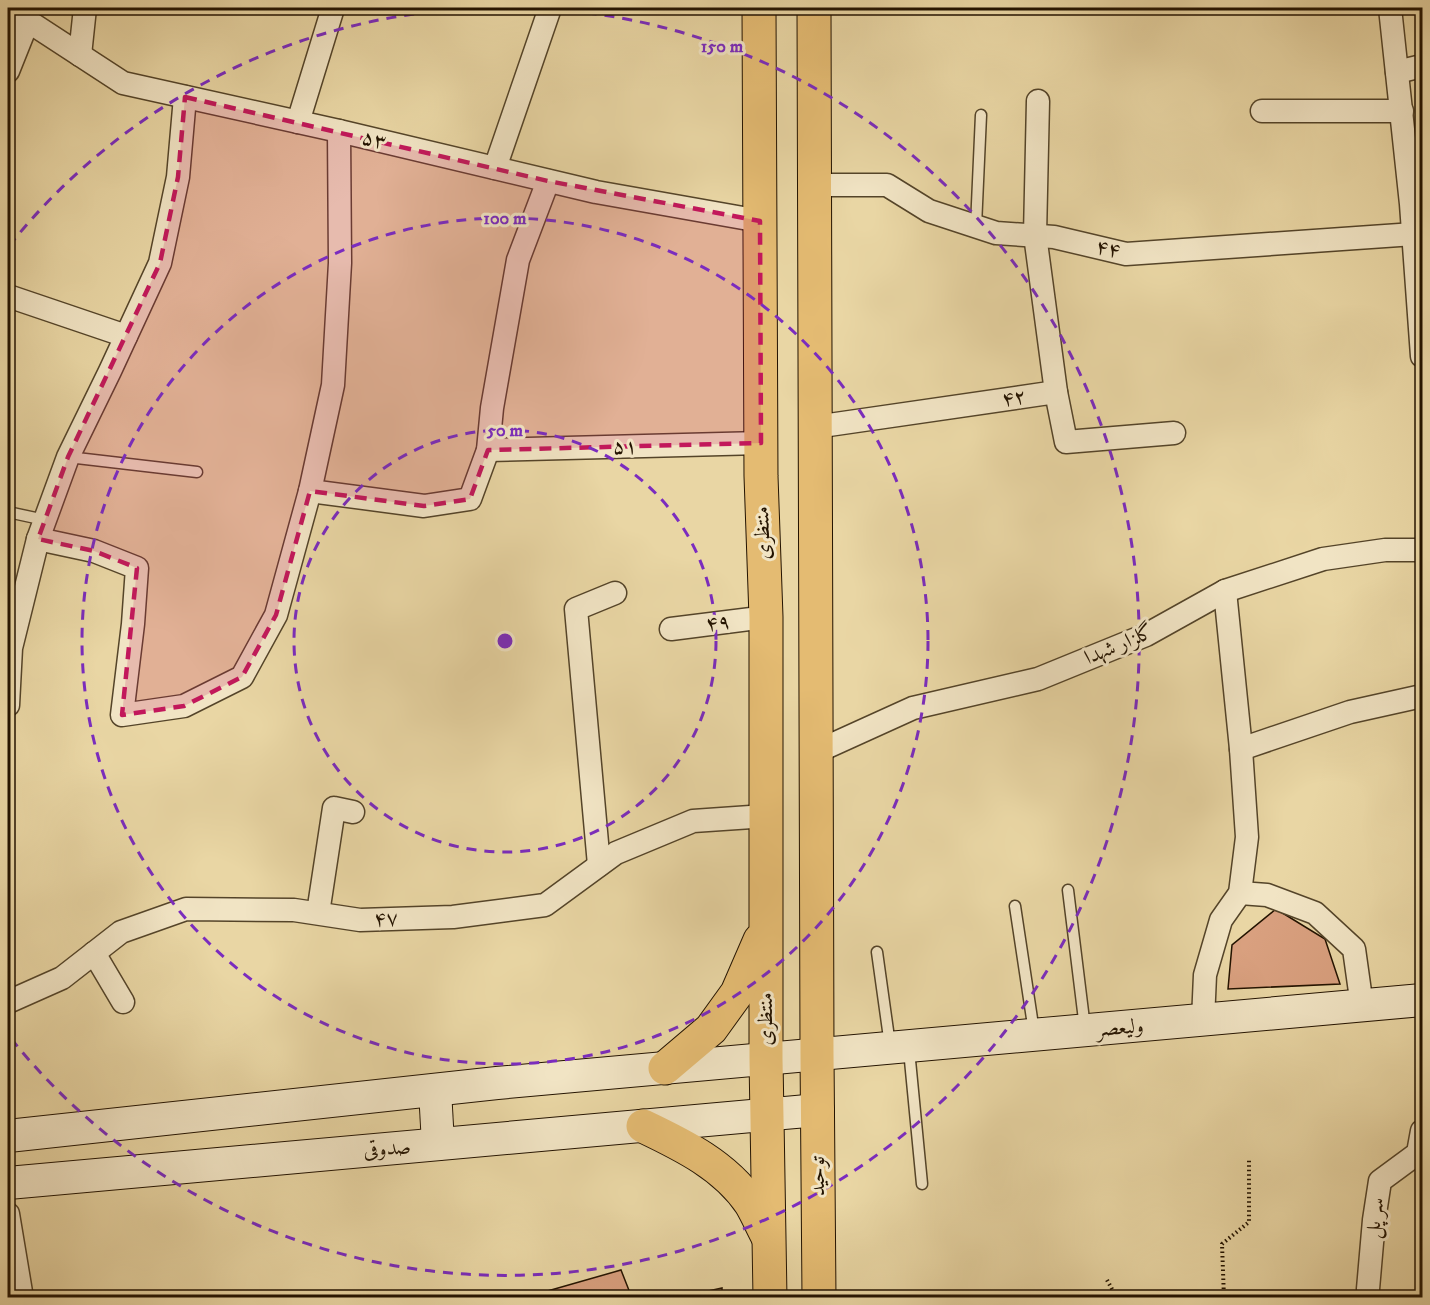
<svg xmlns="http://www.w3.org/2000/svg" width="1430" height="1305" font-family="'IM FELL DW Pica',Amiri,serif">
	<style>
		.building { fill: #d9a07f; stroke: #231300; stroke-width: 1.5 }
		.lines { fill: none; stroke-linecap: round; stroke-linejoin: round }
		.lane-casing { stroke: #544429; stroke-width: 13 }
		.street-casing { stroke: #544429; stroke-width: 25 }
		.secondary-casing { stroke: #231300; stroke-width: 34 }
		.primary-casing { stroke: #231300; stroke-width: 35 }
		.path { stroke: #231300; stroke-width: 4; stroke-dasharray: 1.5 3; stroke-linecap: butt }
		.lane { stroke: #f1e4c4; stroke-width: 10 }
		.street { stroke: #f1e4c4; stroke-width: 22 }
		.secondary { stroke: #f1e4c4; stroke-width: 32 }
		.primary { stroke: #e4bb72; stroke-width: 33 }
		.marked { fill: #c2185b; fill-opacity: 0.2; stroke: #c2185b; stroke-width: 4.5; stroke-dasharray: 12 8; stroke-linejoin: round }
		.ring { fill: none; stroke: #7b2cbf; stroke-width: 3; stroke-dasharray: 10 8 }
		.labels { text-anchor: middle; dominant-baseline: central; stroke-width: 6; stroke-linejoin: round; paint-order: stroke }
		.street-label { font-size: 21px; fill: #231300; stroke: #f1e4c4 }
		.centre { fill: #7b2cbf; stroke: #f1e4c4; stroke-width: 3 }
		.ring-label { font-size: 18px; text-anchor: middle; font-weight: bold; fill: #7b2cbf; stroke: #f1e4c4; stroke-width: 6; stroke-linejoin: round; paint-order: stroke }
	</style>
	<rect width="100%" height="100%" fill="#e9d6a4"/>
	<filter id="stains"><feTurbulence type="fractalNoise" baseFrequency=".00333" numOctaves="4"/><feColorMatrix values="0 0 0 0 .2 0 0 0 0 .09 0 0 0 0 .02 0 0 0 .5 -.17"/></filter>
	<radialGradient id="worn" r=".72"><stop offset=".6" stop-color="#630" stop-opacity="0"/><stop offset="1" stop-color="#630" stop-opacity=".3"/></radialGradient>
	<!-- building -->
	<g class="building">
		<path d="M1276 909 1325 939 1340 984 1228 989 1232 945Z"/>
		<path d="M621 1270 632 1298H523Z"/>
		<path d="M722 1288V1298H677Z"/>
	</g>
	<g class="lines">
		<defs>
			<g id="lane">
				<path d="M976 226 981 115"/>
				<path d="M68 457 197 472"/>
				<path d="M8 512 45 520"/>
				<path d="M1068 890 1085 1028"/>
				<path d="M1015 906 1034 1032"/>
				<path d="M877 952 890 1045"/>
				<path d="M909 1050 922 1184"/>
			</g>
			<g id="street">
				<path d="M8 8 123 83 339 131 596 192 760 221"/>
				<path d="M1390 8 1411 204 1422 356"/>
				<path d="M80 55 85 8"/>
				<path d="M8 71 28 21"/>
				<path d="M1397 72 1422 66"/>
				<path d="M1038 101 1035 235 1056 392"/>
				<path d="M1262 111H1402"/>
				<path d="M298 122 333 8"/>
				<path d="M495 168 550 8"/>
				<path d="M814 185H887L929 211 996 233 1054 237 1126 254 1414 234"/>
				<path d="M8 296 126 336"/>
				<path d="M815 427 1056 392 1066 442 1174 433"/>
				<path d="M488 450 761 443"/>
				<path d="M310 491 424 506 470 499 488 450 492 408 518 260 548 181"/>
				<path d="M38 539 94 551 137 568 133 624 122 715 184 706 242 677 276 615 310 491 333 385 340 263 339 131"/>
				<path d="M671 629 766 617"/>
				<path d="M8 705 11 648 38 539 68 457 110 371 160 263 178 177 185 97"/>
				<path d="M1241 749 1350 712 1422 696"/>
				<path d="M816 752 913 708 1038 679 1146 635 1225 591 1323 559 1385 550H1422"/>
				<path d="M599 865 576 609 615 593"/>
				<path d="M1240 893 1267 895 1315 913 1354 949 1362 1006"/>
				<path d="M318 913 334 808 353 812"/>
				<path d="M94 953 123 1002"/>
				<path d="M8 1002 62 978 121 932 186 909 294 910 360 920 453 917 545 905 616 853 693 821 766 816"/>
				<path d="M1203 1020 1205 975 1221 920 1240 893 1247 837 1241 749 1225 591"/>
				<path d="M8 1214 22 1298"/>
				<path d="M1368 1289 1374 1220 1380 1181 1418 1153 1422 1131"/>
			</g>
			<g id="secondary">
				<path d="M435 1090 438 1144"/>
				<path d="M8 1136 497 1083 1422 1000"/>
				<path d="M8 1183 818 1110"/>
			</g>
			<g id="primary">
				<path d="M759 8 761 476 766 617V1059L770 1298"/>
				<path d="M814 8 817 1054 819 1298"/>
				<path d="M665 1068 711 1029 737 993 760 940"/>
				<path d="M643 1126C683 1145 726 1166 751 1204 757 1214 762 1226 768 1237"/>
			</g>
		</defs>
		<!-- lane casing -->
		<use href="#lane" class="lane-casing"/>
		<!-- street casing -->
		<use href="#street" class="street-casing"/>
		<!-- secondary casing -->
		<use href="#secondary" class="secondary-casing"/>
		<!-- primary casing -->
		<use href="#primary" class="primary-casing"/>
		<!-- path -->
		<g class="path">
			<path d="M1107 1280 1117 1298"/>
			<path d="M1224 1298 1222 1244 1249 1222V1160"/>
		</g>
		<!-- lane -->
		<use href="#lane" class="lane"/>
		<!-- street -->
		<use href="#street" class="street"/>
		<!-- secondary -->
		<use href="#secondary" class="secondary"/>
		<!-- primary -->
		<use href="#primary" class="primary"/>
	</g>
	<!-- marked area -->
	<path class="marked" d="M185 97 548 181 760 221 761 443 488 450 470 499 424 506 310 491 276 615 242 677 184 706 122 715 137 568 94 551 38 539 68 457 160 263 178 177Z"/>
	<!-- distance rings -->
	<g class="ring">
		<circle cx="505" cy="641" r="211"/>
		<circle cx="505" cy="641" r="423"/>
		<path d="M9 246A634 634 0 0 1 477 8M533 8A634 634 0 1 1 9 1036"/>
	</g>
	<g class="labels">
		<!-- street labels -->
		<g class="street-label">
			<text transform="translate(374 140) rotate(13)">۵۳</text>
			<text transform="translate(1108 249) rotate(12)">۴۴</text>
			<text transform="translate(1014 398) rotate(-8)">۴۲</text>
			<text transform="translate(625 447) rotate(-1)">۵۱</text>
			<text transform="translate(763 533) rotate(-92)">منتظری</text>
			<text transform="translate(718 623) rotate(-7)">۴۹</text>
			<text transform="translate(1119 645) rotate(-23)">گلزار شهدا</text>
			<text transform="translate(386 919) rotate(-2)">۴۷</text>
			<text transform="translate(766 1019) rotate(-90)">منتظری</text>
			<text transform="translate(1120 1028) rotate(-5)">ولیعصر</text>
			<text transform="translate(387 1149) rotate(-5)">صدوقی</text>
			<text transform="translate(818 1176) rotate(-90)">توحید</text>
			<text transform="translate(1375 1218) rotate(-83)">سر پل</text>
		</g>
	</g>
	<circle cx="505" cy="641" r="9" class="centre"/>
	<g class="ring-label">
		<text x="722" y="52">150 m</text>
		<text x="505" y="224">100 m</text>
		<text x="505" y="436">50 m</text>
	</g>
	<!-- margin -->
	<rect width="1430" height="1305" fill="none" stroke="#e9d6a4" stroke-width="30"/>
	<rect x="9" y="9" width="1412" height="1287" fill="none" stroke="#231300" stroke-width="3"/>
	<rect x="15" y="15" width="1400" height="1275" fill="none" stroke="#231300" stroke-width="1.5"/>
	<rect width="100%" height="100%" filter="url(#stains)"/>
	<rect width="100%" height="100%" fill="url(#worn)"/>
</svg>
